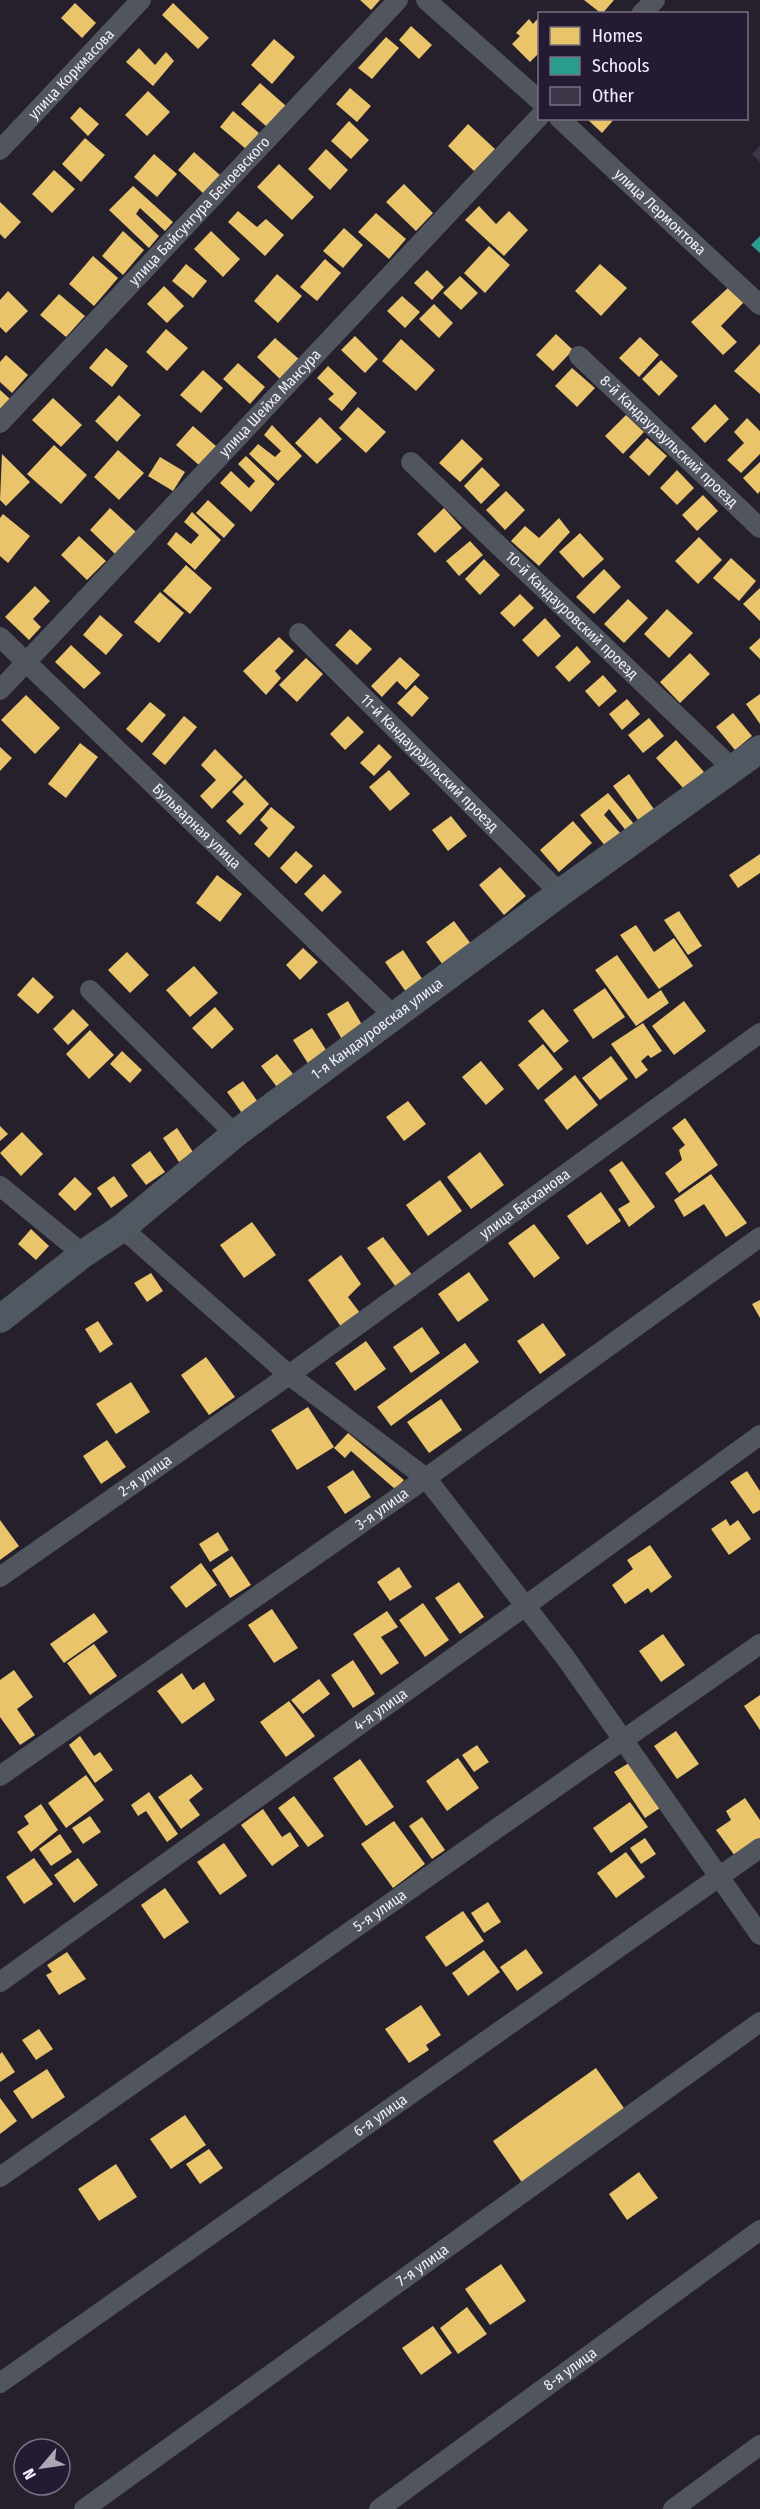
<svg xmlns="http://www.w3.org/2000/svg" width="760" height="2509" font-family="'Fira Sans Condensed',sans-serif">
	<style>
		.homes { fill: #e9c46a }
		.schools { fill: #2a9d8f }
		.building { fill: #3d3648 }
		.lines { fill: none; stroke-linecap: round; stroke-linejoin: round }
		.street { stroke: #51565e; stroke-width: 20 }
		.secondary { stroke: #505862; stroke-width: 28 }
		.labels { text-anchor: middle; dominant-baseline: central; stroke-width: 6; stroke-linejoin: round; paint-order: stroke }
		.street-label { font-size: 15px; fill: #f4effd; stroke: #241a32 }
	</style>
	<rect width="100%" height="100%" fill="#25202c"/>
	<!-- homes -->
	<g class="homes">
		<path d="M360 0H380L371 10Z"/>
		<path d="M584 0H614L602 14Z"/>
		<path d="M75 3 96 23 82 38 61 18Z"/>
		<path d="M173 3 209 38 198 49 162 15Z"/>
		<path d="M540 16V52L530 62 512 44 520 36 516 33 529 19 533 24Z"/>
		<path d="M411 26 432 45 419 59 399 40Z"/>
		<path d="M386 37 399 48 372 79 358 68Z"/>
		<path d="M274 39 295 57 272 84 251 65Z"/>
		<path d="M139 48 155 65 166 52 174 61 153 86 126 62Z"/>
		<path d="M260 83 286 106 267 127 241 104Z"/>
		<path d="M350 88 371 106 357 122 336 104Z"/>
		<path d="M148 91 170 112 147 136 125 115Z"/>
		<path d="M80 107 99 124 88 136 70 118Z"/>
		<path d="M233 111 259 133 246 149 220 127Z"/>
		<path d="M586 118H615L602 133Z"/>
		<path d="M349 121 369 140 351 159 331 141Z"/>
		<path d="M468 124 495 149 474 171 448 146Z"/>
		<path d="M85 138 105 155 81 182 62 164Z"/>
		<path d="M326 149 348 170 330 190 308 169Z"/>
		<path d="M194 152 221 176 204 194 178 170Z"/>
		<path d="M154 154 177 174 157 197 134 177Z"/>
		<path d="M279 164 314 197 292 220 257 187Z"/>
		<path d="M54 170 75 189 52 213 32 194Z"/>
		<path d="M404 184 433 213 416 231 386 202Z"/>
		<path d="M133 186 173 222 165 231 140 208 136 214 159 236 149 248 109 210Z"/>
		<path d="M0 202 21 222 5 239 0 234Z"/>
		<path d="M479 206 496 224 509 211 528 230 504 256 465 220Z"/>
		<path d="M238 211 257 227 266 219 284 235 265 256 228 222Z"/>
		<path d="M376 213 406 239 389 259 358 232Z"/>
		<path d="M344 228 363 245 343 268 323 251Z"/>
		<path d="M123 231 144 250 123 275 102 256Z"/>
		<path d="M211 231 240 259 223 277 194 249Z"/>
		<path d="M489 246 510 265 485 293 464 273Z"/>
		<path d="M93 256 118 278 94 306 69 284Z"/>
		<path d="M325 259 341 273 317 301 300 287Z"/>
		<path d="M186 264 207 281 193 298 172 281Z"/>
		<path d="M600 264 627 288 601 316 575 291Z"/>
		<path d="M427 270 444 287 432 300 414 283Z"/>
		<path d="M277 274 302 296 278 323 254 301Z"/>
		<path d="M460 276 478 293 461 310 443 293Z"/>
		<path d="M164 286 184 306 167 323 147 304Z"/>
		<path d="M729 287 744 302 721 326 737 342 723 355 691 322Z"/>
		<path d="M8 291 28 311 6 333 0 327V300Z"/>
		<path d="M59 294 85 316 66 337 40 315Z"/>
		<path d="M402 296 420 312 405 328 387 311Z"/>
		<path d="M434 304 453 323 439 338 419 319Z"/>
		<path d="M166 329 188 348 167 371 146 352Z"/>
		<path d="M556 334 573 350 553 371 536 355Z"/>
		<path d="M355 336 378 359 365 373 341 350Z"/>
		<path d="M640 337 659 355 639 377 619 358Z"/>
		<path d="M275 338 300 360 281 380 257 357Z"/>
		<path d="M401 339 435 370 416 391 382 361Z"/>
		<path d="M760 344V394L734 371Z"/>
		<path d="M106 348 128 366 112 387 89 368Z"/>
		<path d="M6 355 28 375 12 393 0 382V362Z"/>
		<path d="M661 360 678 376 659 396 642 379Z"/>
		<path d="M238 363 265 387 250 404 223 379Z"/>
		<path d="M328 366 357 393 342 411 328 399 334 394 317 378Z"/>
		<path d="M572 368 595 388 577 407 555 386Z"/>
		<path d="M203 370 223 388 201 413 180 395Z"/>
		<path d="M0 390 10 399 0 411Z"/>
		<path d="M119 395 141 415 117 442 95 421Z"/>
		<path d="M53 398 82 425 61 447 32 420Z"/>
		<path d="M715 404 729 419 705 443 691 428Z"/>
		<path d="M358 407 386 432 366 453 339 428Z"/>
		<path d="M626 415 644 432 623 454 605 436Z"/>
		<path d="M320 417 342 439 317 464 295 443Z"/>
		<path d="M747 418 760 431V454L741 473 727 460 744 443 734 432Z"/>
		<path d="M272 425 302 456 278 481 249 454 258 444 275 457 281 451 264 435Z"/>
		<path d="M193 426 217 447 200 466 176 445Z"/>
		<path d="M647 438 667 456 649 476 629 457Z"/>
		<path d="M462 439 483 459 460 482 439 463Z"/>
		<path d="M54 445 87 475 61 504 27 474Z"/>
		<path d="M118 450 144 473 119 500 94 477Z"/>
		<path d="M2 454 30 482 6 506 0 500Z"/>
		<path d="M246 456 275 484 251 512 220 483 231 471 249 488 255 481 238 464Z"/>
		<path d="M160 457 185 472 173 491 148 476Z"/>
		<path d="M760 462V491L758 494 743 478Z"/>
		<path d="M482 467 500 485 481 504 464 486Z"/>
		<path d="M677 470 694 488 677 505 660 488Z"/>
		<path d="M506 491 525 510 505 530 486 510Z"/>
		<path d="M703 495 718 511 697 531 682 515Z"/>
		<path d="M208 500 235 525 224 538 196 513Z"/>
		<path d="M110 508 136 532 115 554 90 530Z"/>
		<path d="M444 508 462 528 435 553 417 534Z"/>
		<path d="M192 512 221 540 195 570 167 544 176 532 191 544 199 535 184 522Z"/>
		<path d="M3 514 30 536 8 563 0 556V518Z"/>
		<path d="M559 518 570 532 539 566 511 541 525 526 539 538Z"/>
		<path d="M580 533 604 559 583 578 559 552Z"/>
		<path d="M79 536 106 561 87 580 61 555Z"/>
		<path d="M699 537 722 560 698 584 675 561Z"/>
		<path d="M470 541 483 555 459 576 446 561Z"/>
		<path d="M731 558 756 581 739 601 713 578Z"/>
		<path d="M484 559 500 575 480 595 465 579Z"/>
		<path d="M186 565 212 588 190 614 163 591Z"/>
		<path d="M604 569 621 587 594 614 576 597Z"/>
		<path d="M35 586 50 601 33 619 41 627 29 640 5 617Z"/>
		<path d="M760 588V621L743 604Z"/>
		<path d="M160 592 184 613 159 643 134 622Z"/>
		<path d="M520 594 534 608 514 627 500 613Z"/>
		<path d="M628 599 648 618 624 643 604 624Z"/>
		<path d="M667 609 693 633 669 658 644 634Z"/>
		<path d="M100 615 123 635 106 655 83 635Z"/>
		<path d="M545 618 561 636 538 657 522 640Z"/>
		<path d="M350 629 372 649 357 665 335 645Z"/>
		<path d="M279 637 294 651 275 671 281 678 266 695 243 671Z"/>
		<path d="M760 638V659L749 648Z"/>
		<path d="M71 645 101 673 84 689 55 662Z"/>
		<path d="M577 646 591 662 569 682 555 667Z"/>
		<path d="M690 653 710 674 680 703 660 682Z"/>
		<path d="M400 657 420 675 406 690 397 681 382 697 371 686Z"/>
		<path d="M306 658 323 674 297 702 279 685Z"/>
		<path d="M603 675 617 691 599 707 585 691Z"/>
		<path d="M415 685 429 698 412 717 397 703Z"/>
		<path d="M760 694V724L746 704Z"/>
		<path d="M26 695 60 728 35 754 1 720Z"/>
		<path d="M627 699 640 714 622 730 609 714Z"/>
		<path d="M150 702 166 715 142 743 126 729Z"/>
		<path d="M733 713 752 736 735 750 716 727Z"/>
		<path d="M184 716 197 727 165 765 152 754Z"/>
		<path d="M348 716 364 732 345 750 330 734Z"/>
		<path d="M649 718 664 736 643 753 628 735Z"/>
		<path d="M676 740 704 772 684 789 656 758Z"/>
		<path d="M80 743 98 757 66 798 48 784Z"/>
		<path d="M379 744 392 757 374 776 360 763Z"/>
		<path d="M0 747 12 758 0 771Z"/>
		<path d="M215 749 243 777 212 809 200 796 216 780 201 765Z"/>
		<path d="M389 770 410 794 390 811 369 787Z"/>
		<path d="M629 774 656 812 641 824 613 786Z"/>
		<path d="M245 779 269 804 240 835 226 821 244 804 232 792Z"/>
		<path d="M608 793 634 824 627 832 609 809 604 815 622 835 606 847 580 815Z"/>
		<path d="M271 807 295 827 269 858 254 844 268 828 260 820Z"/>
		<path d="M451 816 467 836 448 851 432 830Z"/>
		<path d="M573 821 592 843 559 872 540 850Z"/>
		<path d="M296 851 313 866 296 884 280 868Z"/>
		<path d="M760 854V873L738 888 729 875Z"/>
		<path d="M500 867 526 896 504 915 479 885Z"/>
		<path d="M324 874 342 892 322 912 304 894Z"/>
		<path d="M217 875 242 894 220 922 196 903Z"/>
		<path d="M679 911 702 946 688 955 664 920Z"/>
		<path d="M454 921 471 944 443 965 426 942Z"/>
		<path d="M636 925 654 952 674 938 693 966 659 989 620 935Z"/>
		<path d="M303 948 318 962 300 980 286 965Z"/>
		<path d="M403 950 423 980 406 992 385 962Z"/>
		<path d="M127 952 149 975 130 993 108 970Z"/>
		<path d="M617 955 648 999 661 990 669 1003 636 1026 595 970Z"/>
		<path d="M194 966 218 993 190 1017 166 990Z"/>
		<path d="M33 977 54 997 38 1014 17 995Z"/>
		<path d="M605 988 625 1017 593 1039 573 1010Z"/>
		<path d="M348 1001 364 1028 343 1041 327 1014Z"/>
		<path d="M684 1001 706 1031 674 1055 652 1026Z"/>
		<path d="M215 1007 234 1029 212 1049 192 1028Z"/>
		<path d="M73 1009 89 1025 68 1045 53 1029Z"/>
		<path d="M543 1009 569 1041 554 1053 528 1021Z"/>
		<path d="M643 1023 662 1051 651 1058 648 1055 641 1061 648 1070 636 1079 611 1044Z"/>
		<path d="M312 1028 328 1053 309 1065 293 1040Z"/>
		<path d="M90 1030 114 1055 89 1079 66 1054Z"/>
		<path d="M543 1044 563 1069 538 1090 518 1065Z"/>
		<path d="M122 1051 142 1070 130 1083 110 1064Z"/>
		<path d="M277 1054 293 1074 277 1087 261 1066Z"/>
		<path d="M611 1056 628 1079 600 1100 582 1078Z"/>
		<path d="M481 1061 504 1089 486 1105 462 1077Z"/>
		<path d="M575 1075 598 1105 567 1130 544 1100Z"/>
		<path d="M243 1081 260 1105 244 1116 227 1092Z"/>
		<path d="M408 1101 426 1124 404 1141 386 1117Z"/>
		<path d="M685 1118 718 1165 679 1193 665 1173 682 1160 679 1150 685 1145 672 1128Z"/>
		<path d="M0 1126 8 1134 0 1141Z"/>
		<path d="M177 1128 193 1152 179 1162 163 1138Z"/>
		<path d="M22 1132 43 1154 21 1176 0 1153Z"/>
		<path d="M150 1151 165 1172 146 1185 131 1165Z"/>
		<path d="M480 1152 504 1185 471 1209 447 1177Z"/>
		<path d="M622 1161 655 1207 629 1227 618 1209 630 1202 609 1170Z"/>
		<path d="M711 1174 747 1223 726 1237 704 1204 684 1217 674 1200Z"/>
		<path d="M114 1176 128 1196 111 1208 97 1188Z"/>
		<path d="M75 1177 92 1194 75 1211 58 1194Z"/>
		<path d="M440 1180 462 1211 428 1236 406 1205Z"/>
		<path d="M601 1192 621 1221 587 1245 567 1216Z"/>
		<path d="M252 1222 276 1255 244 1278 220 1245Z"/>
		<path d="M534 1224 560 1258 534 1278 508 1243Z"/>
		<path d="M31 1229 49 1246 36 1260 18 1244Z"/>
		<path d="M383 1237 412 1275 396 1287 367 1248Z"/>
		<path d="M341 1255 361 1284 348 1297 360 1313 342 1328 308 1280Z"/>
		<path d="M469 1272 489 1300 458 1322 438 1294Z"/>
		<path d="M151 1273 163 1291 147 1302 134 1283Z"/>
		<path d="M760 1300V1318L752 1304Z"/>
		<path d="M98 1321 113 1344 100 1353 85 1329Z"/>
		<path d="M543 1323 566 1355 540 1374 517 1341Z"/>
		<path d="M422 1327 440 1353 411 1373 393 1347Z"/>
		<path d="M366 1341 386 1369 355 1391 335 1363Z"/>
		<path d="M465 1343 479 1362 391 1426 377 1407Z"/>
		<path d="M206 1357 235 1397 209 1415 181 1375Z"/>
		<path d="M131 1382 150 1412 116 1434 96 1404Z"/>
		<path d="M441 1399 462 1430 429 1453 407 1422Z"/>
		<path d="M308 1407 334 1447 297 1470 271 1430Z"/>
		<path d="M348 1433 404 1480 395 1489 351 1451 345 1458 334 1448Z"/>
		<path d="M107 1440 126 1467 101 1484 83 1456Z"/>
		<path d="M353 1470 371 1497 345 1514 327 1487Z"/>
		<path d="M747 1471 760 1491V1510L753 1514 730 1482Z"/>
		<path d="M726 1519 730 1526 738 1520 751 1539 729 1555 711 1529Z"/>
		<path d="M0 1520 19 1546 0 1560Z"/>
		<path d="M218 1532 229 1550 210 1562 199 1544Z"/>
		<path d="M650 1545 672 1577 651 1593 648 1588 625 1604 612 1585 633 1569 627 1560Z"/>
		<path d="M232 1556 251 1585 230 1598 212 1570Z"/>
		<path d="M201 1563 217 1585 186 1608 170 1587Z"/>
		<path d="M399 1567 412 1587 390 1601 377 1582Z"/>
		<path d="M459 1582 484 1617 460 1634 435 1598Z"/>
		<path d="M423 1603 449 1640 425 1657 399 1620Z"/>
		<path d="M272 1609 298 1648 274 1663 248 1625Z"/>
		<path d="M387 1611 398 1627 381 1637 399 1663 381 1675 353 1634Z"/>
		<path d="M94 1613 108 1632 64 1663 50 1644Z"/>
		<path d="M663 1634 685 1665 661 1682 639 1651Z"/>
		<path d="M94 1644 117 1676 90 1695 67 1663Z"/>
		<path d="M353 1660 375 1694 353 1708 331 1675Z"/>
		<path d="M14 1670 33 1697 17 1709 35 1735 20 1745 0 1717V1680Z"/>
		<path d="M182 1673 193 1690 204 1682 215 1700 182 1724 157 1691Z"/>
		<path d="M319 1679 330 1694 303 1714 291 1700Z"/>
		<path d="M760 1695V1730L744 1706Z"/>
		<path d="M289 1701 315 1736 286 1757 260 1722Z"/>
		<path d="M676 1731 699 1764 677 1779 654 1746Z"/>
		<path d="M80 1736 94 1756 100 1752 113 1770 95 1783 69 1745Z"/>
		<path d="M477 1745 489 1762 474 1772 462 1755Z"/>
		<path d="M458 1758 479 1788 447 1811 426 1781Z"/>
		<path d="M360 1759 394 1807 366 1826 333 1778Z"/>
		<path d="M629 1763 660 1808 645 1818 614 1772Z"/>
		<path d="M191 1774 203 1789 189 1800 200 1815 181 1829 158 1797Z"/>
		<path d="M86 1775 104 1800 66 1828 48 1803Z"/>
		<path d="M149 1792 178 1834 167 1842 146 1811 138 1816 131 1805Z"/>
		<path d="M294 1796 324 1836 308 1847 278 1808Z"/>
		<path d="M745 1798 760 1820V1839L735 1856 716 1830 731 1820 726 1811Z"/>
		<path d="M630 1802 648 1827 611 1853 593 1828Z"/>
		<path d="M41 1804 58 1830 31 1852 17 1832 29 1824 24 1816Z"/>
		<path d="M263 1809 282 1837 290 1832 299 1846 272 1866 241 1825Z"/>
		<path d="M90 1816 101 1832 83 1844 72 1828Z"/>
		<path d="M422 1817 445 1850 432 1859 409 1826Z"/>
		<path d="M394 1821 425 1864 393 1888 361 1844Z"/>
		<path d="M60 1834 72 1852 51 1866 39 1849Z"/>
		<path d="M645 1838 656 1854 641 1864 630 1848Z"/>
		<path d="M224 1843 247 1876 220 1895 197 1862Z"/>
		<path d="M626 1852 645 1877 616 1898 597 1873Z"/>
		<path d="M34 1858 53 1884 24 1904 6 1877Z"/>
		<path d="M78 1858 98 1885 74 1903 54 1875Z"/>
		<path d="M165 1888 189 1922 164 1939 141 1905Z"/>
		<path d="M488 1902 501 1922 484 1933 471 1913Z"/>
		<path d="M463 1911 484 1941 446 1967 425 1937Z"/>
		<path d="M526 1949 543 1973 517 1991 500 1967Z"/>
		<path d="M484 1950 500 1972 468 1996 452 1973Z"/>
		<path d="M67 1952 86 1979 59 1995 46 1975 52 1972 47 1965Z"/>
		<path d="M421 2005 441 2035 426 2045 429 2050 409 2063 385 2029Z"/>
		<path d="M39 2029 53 2049 36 2060 22 2040Z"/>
		<path d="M2 2052 15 2072 0 2082V2054Z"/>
		<path d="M596 2068 626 2111 523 2184 493 2141Z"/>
		<path d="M47 2069 65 2097 32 2119 13 2091Z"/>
		<path d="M0 2098 17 2121 0 2134Z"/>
		<path d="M185 2115 206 2145 171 2169 150 2139Z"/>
		<path d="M209 2149 223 2168 200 2184 186 2164Z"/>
		<path d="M116 2164 137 2197 99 2221 78 2189Z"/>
		<path d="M639 2172 658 2198 627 2220 609 2194Z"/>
		<path d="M501 2264 526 2301 490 2325 465 2289Z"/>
		<path d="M467 2307 487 2334 458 2354 440 2328Z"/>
		<path d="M433 2326 452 2353 421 2375 402 2348Z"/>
	</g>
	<!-- schools -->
	<path class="schools" d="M760 236V253L751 245Z"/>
	<!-- building -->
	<path class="building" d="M760 146V162L752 154Z"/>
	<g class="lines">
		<!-- street -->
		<g class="street">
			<path d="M426 0 540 101"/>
			<path d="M641 14 655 0"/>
			<path id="s1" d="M559 118 760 305"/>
			<path id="s2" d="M0 150 141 0"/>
			<path id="s3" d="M579 356 760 528"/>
			<path id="s4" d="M0 423 398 0"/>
			<path id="s5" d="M411 462 733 769"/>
			<path id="s6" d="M299 633 560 893"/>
			<path id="s7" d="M0 637 394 1016"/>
			<path id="s8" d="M0 690 540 116"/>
			<path d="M90 990 235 1134"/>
			<path d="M0 1186 83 1254"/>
			<path d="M122 1228 289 1375 426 1478 565 1657 760 1935"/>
			<path id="s9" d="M0 1577 289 1375 760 1033"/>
			<path id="s10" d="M0 1776 426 1478 760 1237"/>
			<path id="s11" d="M0 1982 524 1607 760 1435"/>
			<path id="s12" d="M0 2177 760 1644"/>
			<path id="s13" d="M0 2383 760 1848"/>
			<path id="s14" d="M84 2509 760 2022"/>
			<path id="s15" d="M379 2509 760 2230"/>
			<path d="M673 2509 760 2445"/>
		</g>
		<!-- secondary -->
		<path class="secondary" id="s16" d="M0 1319 83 1254 122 1228 235 1134 560 893 760 749"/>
	</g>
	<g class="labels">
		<!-- street labels -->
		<g class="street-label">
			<text stroke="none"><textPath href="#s2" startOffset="104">улица Коркмасова</textPath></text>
			<text stroke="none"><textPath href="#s4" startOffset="291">улица Байсунгура Беноевского</textPath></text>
			<text stroke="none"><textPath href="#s1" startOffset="138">улица Лермонтова</textPath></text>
			<text stroke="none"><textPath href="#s8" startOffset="394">улица Шейха Мансура</textPath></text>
			<text stroke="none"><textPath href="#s3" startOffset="124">8-й Кандаураульский проезд</textPath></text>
			<text stroke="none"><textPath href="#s5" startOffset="222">10-й Кандауровский проезд</textPath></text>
			<text stroke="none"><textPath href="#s6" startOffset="184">11-й Кандаураульский проезд</textPath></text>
			<text stroke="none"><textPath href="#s7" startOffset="273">Бульварная улица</textPath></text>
			<text stroke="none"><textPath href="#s16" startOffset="476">1-я Кандауровская улица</textPath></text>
			<text stroke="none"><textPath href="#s9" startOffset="644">улица Басханова</textPath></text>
			<text stroke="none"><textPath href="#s9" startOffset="177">2-я улица</textPath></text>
			<text stroke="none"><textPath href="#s10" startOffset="466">3-я улица</textPath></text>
			<text stroke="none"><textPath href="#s11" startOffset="468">4-я улица</textPath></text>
			<text stroke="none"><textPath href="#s12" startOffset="464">5-я улица</textPath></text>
			<text stroke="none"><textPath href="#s13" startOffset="465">6-я улица</textPath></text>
			<text stroke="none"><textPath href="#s14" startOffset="417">7-я улица</textPath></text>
			<text stroke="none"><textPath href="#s15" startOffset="237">8-я улица</textPath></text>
		</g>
	</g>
	<!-- legend -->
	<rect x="538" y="12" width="210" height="108" fill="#241a32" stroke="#776f83" stroke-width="1.5"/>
	<rect x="550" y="27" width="30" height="18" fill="#e9c46a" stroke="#776f83" stroke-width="1.5"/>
	<text x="592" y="42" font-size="18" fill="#f4effd">Homes</text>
	<rect x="550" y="57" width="30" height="18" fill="#2a9d8f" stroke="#776f83" stroke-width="1.5"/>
	<text x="592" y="72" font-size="18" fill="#f4effd">Schools</text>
	<rect x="550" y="87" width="30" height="18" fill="#3d3648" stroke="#776f83" stroke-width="1.5"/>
	<text x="592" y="102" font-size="18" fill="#f4effd">Other</text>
	<!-- north arrow -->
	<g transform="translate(42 2467) rotate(241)"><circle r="28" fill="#241a32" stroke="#776f83" stroke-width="1.5"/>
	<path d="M0-4.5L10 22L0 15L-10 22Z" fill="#aca7b4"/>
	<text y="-9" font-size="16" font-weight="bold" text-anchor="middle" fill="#f4effd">N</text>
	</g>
</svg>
